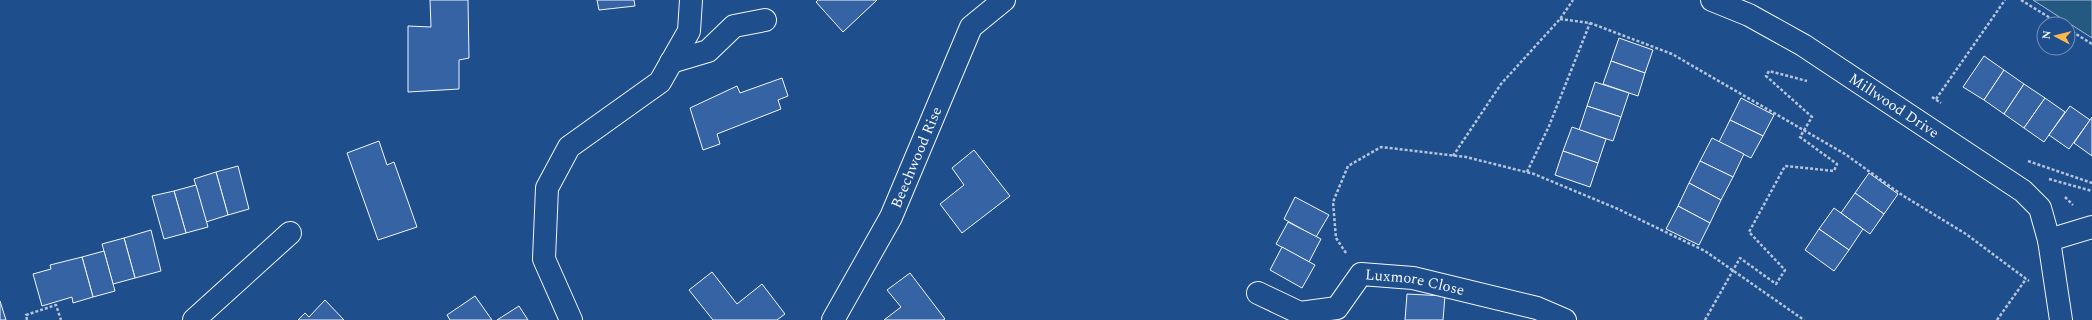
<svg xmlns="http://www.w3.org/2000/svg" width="2092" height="320" font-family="Spectral,serif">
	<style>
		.green { fill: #245a82; stroke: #a8bbd7 }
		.building { fill: #3563a3; stroke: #f2f6ff }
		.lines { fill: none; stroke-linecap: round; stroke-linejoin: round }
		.minor-casing { stroke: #f2f6ff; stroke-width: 24 }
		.path { stroke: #b3c4dc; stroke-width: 2.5; stroke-dasharray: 3 2; stroke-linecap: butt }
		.minor { stroke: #1f4e8c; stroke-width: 22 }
		.labels { text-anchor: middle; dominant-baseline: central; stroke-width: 3; stroke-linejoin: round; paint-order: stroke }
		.street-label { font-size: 15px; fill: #f2f6ff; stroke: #1f4e8c }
	</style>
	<rect width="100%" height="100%" fill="#1f4e8c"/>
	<!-- green -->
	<path class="green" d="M2033 0H2092V38Z"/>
	<!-- building -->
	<g class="building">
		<path d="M430 0H468L469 58 459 60V89L408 92V26L431 27Z"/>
		<path d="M597 0H634L635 6 599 10Z"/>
		<path d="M818 0H877L843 32 816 2Z"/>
		<path d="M1619 38 1653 50 1645 73 1611 61Z"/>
		<path d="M1984 56 2004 70 1984 100 1963 87Z"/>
		<path d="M1611 61 1645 73 1638 96 1603 84Z"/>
		<path d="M2004 70 2024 84 2004 114 1984 100Z"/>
		<path d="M782 78 788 96 778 100 781 109 717 134 720 144 703 150 690 108 737 86 740 93Z"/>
		<path d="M1595 82 1629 93 1621 117 1587 106Z"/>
		<path d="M2024 84 2045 98 2024 128 2004 114Z"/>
		<path d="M1741 98 1774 115 1763 136 1730 120Z"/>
		<path d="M2045 98 2065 112 2044 142 2024 128Z"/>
		<path d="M1587 106 1621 117 1613 141 1579 130Z"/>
		<path d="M2070 106 2090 120 2069 149 2049 135Z"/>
		<path d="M2092 117V156L2074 143Z"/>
		<path d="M1730 120 1763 136 1751 158 1719 142Z"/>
		<path d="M1572 127 1606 139 1598 163 1563 151Z"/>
		<path d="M1712 138 1744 154 1733 177 1700 161Z"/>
		<path d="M379 141 387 165 394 162 417 227 378 240 347 153Z"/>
		<path d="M974 150 1010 196 962 233 940 204 964 185 952 168Z"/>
		<path d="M1563 151 1598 163 1590 187 1555 175Z"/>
		<path d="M1700 161 1733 177 1721 200 1689 183Z"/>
		<path d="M238 166 249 209 228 215 216 172Z"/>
		<path d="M216 172 228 215 206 222 194 179Z"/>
		<path d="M1869 173 1898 194 1884 214 1855 193Z"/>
		<path d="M1689 183 1721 200 1710 223 1678 206Z"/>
		<path d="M196 185 208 227 186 233 174 191Z"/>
		<path d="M174 191 186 233 164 239 152 196Z"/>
		<path d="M1855 193 1884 214 1870 234 1841 213Z"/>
		<path d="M1295 197 1329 215 1316 237 1284 219Z"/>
		<path d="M1678 206 1710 223 1699 245 1666 229Z"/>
		<path d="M1834 208 1863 229 1849 250 1819 229Z"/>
		<path d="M1288 222 1321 239 1309 262 1276 244Z"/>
		<path d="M1819 229 1849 250 1834 271 1805 250Z"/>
		<path d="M151 230 161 271 135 278 124 238Z"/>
		<path d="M124 238 135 278 113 284 102 244Z"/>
		<path d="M1282 247 1315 265 1302 288 1270 270Z"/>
		<path d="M104 251 115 291 93 297 82 257Z"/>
		<path d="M82 257 93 297 73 303 72 297 42 306 33 274 51 269 50 265Z"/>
		<path d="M712 272 737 304 762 284 785 314 777 320H713L689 290Z"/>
		<path d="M910 273 945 319 943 320H884L901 307 887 290Z"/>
		<path d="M1407 294 1445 296 1443 320H1405Z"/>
		<path d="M475 296 492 320H450L447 315Z"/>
		<path d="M325 300 344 320H298L305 313 309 317Z"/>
		<path d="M0 301 6 320H0Z"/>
		<path d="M519 306 528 320H497Z"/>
	</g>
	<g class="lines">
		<defs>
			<g id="minor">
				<path id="s1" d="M1712 0 1749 15 1803 45 2023 191 2040 208 2049 240 2061 320"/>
				<path d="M671 62 708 51 734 26 765 20"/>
				<path d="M2049 240 2092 227"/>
				<path id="s2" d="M1258 293 1300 313 1337 308 1361 274 1413 278 1537 308 1565 320"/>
				<path d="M194 320 290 233"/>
				<path d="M571 320 544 259 547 188 569 147 660 82 689 31 691 0"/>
				<path id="s3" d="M833 320 891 217 971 27 1004 0"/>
			</g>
		</defs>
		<!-- minor casing -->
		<use href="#minor" class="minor-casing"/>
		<!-- path -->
		<g class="path">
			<path d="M2021 0 2060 24"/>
			<path d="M1560 19 1590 23 1672 54 1845 154 1902 195 1966 234 2029 281"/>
			<path d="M2068 29 2092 44"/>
			<path d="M1932 97 1941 103"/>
			<path d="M1936 99 2005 0"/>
			<path d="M1453 156 1501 84 1560 19 1573 0"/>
			<path d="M2028 161 2092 183"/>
			<path d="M1527 172 1549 126 1590 23"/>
			<path d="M2049 179 2092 191"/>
			<path d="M2065 197 2073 205"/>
			<path d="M1346 253 1336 238 1333 202 1348 166 1381 147 1466 157 1534 174 1618 209 1705 251 1804 320"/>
			<path d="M27 320 26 315 56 305 61 320"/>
			<path d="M1705 320 1740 258 1776 284 1785 270 1749 232 1785 166 1834 171 1837 164 1800 137 1812 117 1766 76 1769 71 1807 81"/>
			<path d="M1997 320 2026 279"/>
		</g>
		<!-- minor -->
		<use href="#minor" class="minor"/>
	</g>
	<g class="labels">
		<!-- street labels -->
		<g class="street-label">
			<text stroke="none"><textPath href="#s1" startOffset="211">Millwood Drive</textPath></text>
			<text stroke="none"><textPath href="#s3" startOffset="183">Beechwood Rise</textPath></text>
			<text stroke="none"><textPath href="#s2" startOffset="180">Luxmore Close</textPath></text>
		</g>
	</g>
	<!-- north arrow -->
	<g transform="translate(2056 36) rotate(277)"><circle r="19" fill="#1f4e8c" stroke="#7391ba"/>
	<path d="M0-3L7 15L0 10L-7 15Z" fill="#ffb74d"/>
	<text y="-6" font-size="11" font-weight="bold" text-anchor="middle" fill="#f2f6ff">N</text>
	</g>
</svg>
